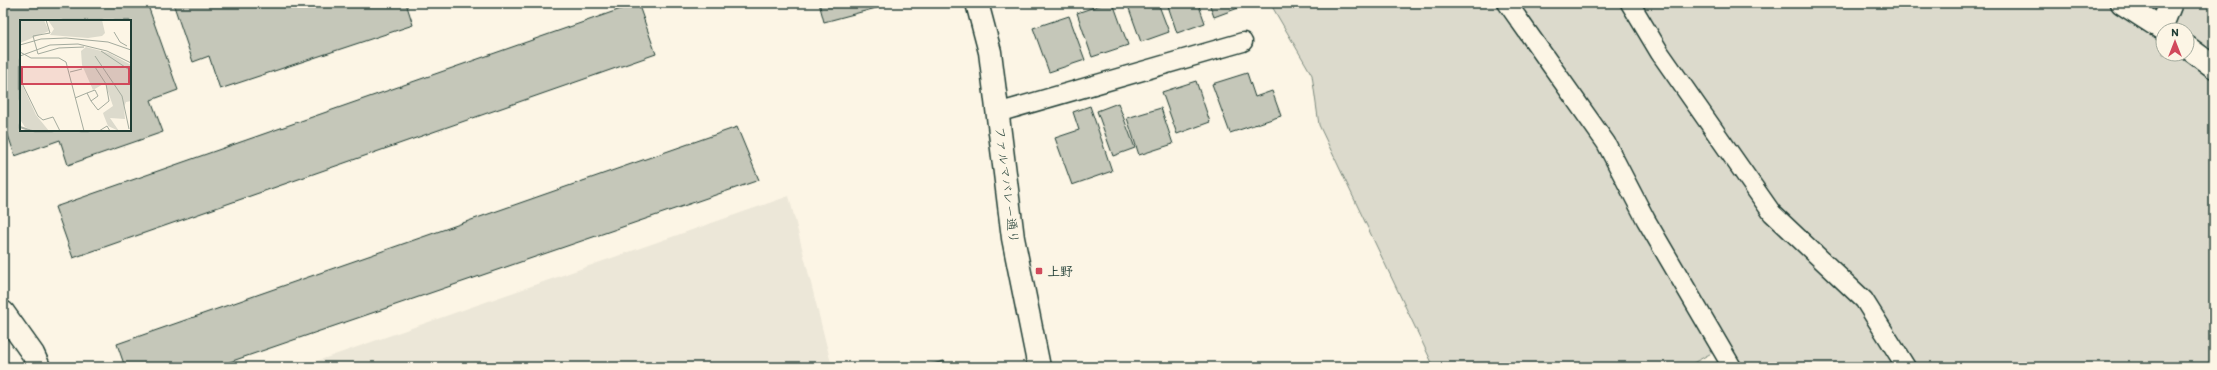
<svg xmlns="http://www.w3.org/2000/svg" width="2217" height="370" font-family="Itim,'Klee One',sans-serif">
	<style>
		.built { fill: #ece7d8 }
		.green { fill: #dcdacc; stroke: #7e8c80; fill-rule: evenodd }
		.building { fill: #c5c7b9; stroke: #1f3d34; fill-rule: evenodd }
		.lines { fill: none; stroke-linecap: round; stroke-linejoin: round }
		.service-casing { stroke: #1f3d34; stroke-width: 21 }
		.minor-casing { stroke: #1f3d34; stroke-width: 25 }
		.tertiary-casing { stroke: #1f3d34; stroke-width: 25 }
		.service { stroke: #fcf5e5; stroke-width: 18 }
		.minor { stroke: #fcf5e5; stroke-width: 22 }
		.tertiary { stroke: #fcf5e5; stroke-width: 22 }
		.poi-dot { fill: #d1495b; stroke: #fcf5e5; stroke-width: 1.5 }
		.labels { text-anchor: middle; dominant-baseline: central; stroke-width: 3; stroke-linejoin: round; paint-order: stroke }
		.street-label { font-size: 13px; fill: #1f3d34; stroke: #fcf5e5 }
		.poi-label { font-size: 13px; font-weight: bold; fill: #1f3d34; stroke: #fcf5e5; text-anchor: start }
		.inset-river { fill: none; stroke: #aeb3a7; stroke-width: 2 }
		.inset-road { fill: none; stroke: #a4ab9e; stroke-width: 1 }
		.view { fill: #d1495b; fill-opacity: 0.15; stroke: #d1495b; stroke-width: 2 }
		.inset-edge { fill: none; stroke: #1f3d34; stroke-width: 2 }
	</style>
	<rect width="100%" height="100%" fill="#fcf5e5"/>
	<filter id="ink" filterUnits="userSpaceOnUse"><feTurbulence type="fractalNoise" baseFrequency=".025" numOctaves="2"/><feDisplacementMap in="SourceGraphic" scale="8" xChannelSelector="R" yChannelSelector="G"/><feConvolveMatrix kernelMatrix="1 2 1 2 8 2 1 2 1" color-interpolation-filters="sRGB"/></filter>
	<g filter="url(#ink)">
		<!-- built -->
		<path class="built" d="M789 196 832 367H300Z"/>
		<!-- green -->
		<path class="green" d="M1270 3H2214V367H1734L1728 344 1686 367H1434L1319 125 1312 75ZM2163 30H2187V54H2163Z"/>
		<!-- building -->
		<g class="building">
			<path d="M3 3H147L178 90 151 100 163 132 68 165 60 140 15 156 3 120ZM21 21H130V130H21Z"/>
			<path d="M173 3H406L413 25 220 89 209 56 193 62Z"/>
			<path d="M638 3 656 54 73 258 55 207Z"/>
			<path d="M819 3H895L824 22Z"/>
			<path d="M1106 3H1113L1128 45 1092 57 1077 13Z"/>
			<path d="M1127 3H1158L1169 32 1141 42Z"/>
			<path d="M1167 3H1198L1205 23 1177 33Z"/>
			<path d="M1209 3H1240L1241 7 1214 17Z"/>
			<path d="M1069 16 1085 60 1049 72 1033 28Z"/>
			<path d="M1247 73 1255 97 1272 91 1281 116 1230 133 1212 84Z"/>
			<path d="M1196 81 1210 122 1177 134 1162 92Z"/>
			<path d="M1118 103 1135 148 1113 156 1097 111Z"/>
			<path d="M1090 106 1112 171 1072 185 1055 138 1079 130 1073 112Z"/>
			<path d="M1161 108 1173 144 1139 155 1127 118Z"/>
			<path d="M737 127 759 180 215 367H125L117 344Z"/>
			<path d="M944 361 945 367H921Z"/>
		</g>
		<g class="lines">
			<defs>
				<g id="service">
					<path d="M1507 3 1606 143 1646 220 1732 367"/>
					<path d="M1630 3 1660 53 1772 213 1864 300 1906 367"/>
					<path d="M997 113 1243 42"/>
				</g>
				<g id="minor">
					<path d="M2122 3 2164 30"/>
					<path d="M2161 28 2171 3"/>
					<path d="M2187 47 2214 67"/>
					<path d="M3 312 33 354 39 367"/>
				</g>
				<path id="tertiary" d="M977 3 990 52 1013 238 1039 367"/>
			</defs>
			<!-- service casing -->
			<use href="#service" class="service-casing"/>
			<!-- minor casing -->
			<use href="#minor" class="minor-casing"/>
			<!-- tertiary casing -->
			<use href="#tertiary" class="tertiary-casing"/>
			<!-- service -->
			<use href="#service" class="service"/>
			<!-- minor -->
			<use href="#minor" class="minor"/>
			<!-- tertiary -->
			<use href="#tertiary" class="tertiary"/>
		</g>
	</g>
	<!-- markers -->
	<rect class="poi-dot" x="1035" y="267" width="8" height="8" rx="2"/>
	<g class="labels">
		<!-- street labels -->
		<g class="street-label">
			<text transform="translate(1007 185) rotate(83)">ファルマバレー通り</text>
		</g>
		<!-- poi labels -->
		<g class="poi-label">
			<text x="1047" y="271">上野</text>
		</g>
	</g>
	<!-- overview -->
	<g transform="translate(20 20)">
		<rect width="111" height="111" fill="#fcf5e5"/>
		<path d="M0 0H24L29 11 0 23ZM28 0H82L85 13 82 16 68 18 30 15 34 9ZM66 27 89 33 111 45V81L106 82 104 87 105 99 90 98 99 111 88 106 84 96 83 93 93 86 85 63 73 70 62 45 61 31ZM0 60 16 95 29 111H14L5 107 1 101Z" fill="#dcdacc"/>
		<path class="inset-river" d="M0 107 12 111"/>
		<path class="inset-road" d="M26 0 30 13 13 16 18 34 39 28 64 27M94 12 100 22 107 26M0 25 21 19 46 18 88 22 111 30M81 31 111 51M0 32 11 38H39L46 42 64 111M0 36 30 25 58 24 87 31 111 43M75 36 102 76 109 109M50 52 62 49M0 59 18 96 23 100 33 97 40 111M55 78 67 73 75 70 78 76 71 81 67 73M71 81 78 90 89 81 86 64 75 47M79 111 87 106 90 111"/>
		<path class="view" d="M2 47H109V64H2Z"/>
		<rect width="111" height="111" class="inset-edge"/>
	</g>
	<!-- margin -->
	<rect width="2217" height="370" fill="none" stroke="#fcf5e5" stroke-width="16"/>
	<rect x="8" y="8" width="2201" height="354" fill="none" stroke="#1f3d34" stroke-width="1.5" filter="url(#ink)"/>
	<!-- north arrow -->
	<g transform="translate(2175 42)"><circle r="19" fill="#fcf5e5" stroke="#a4ab9e"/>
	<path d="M0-3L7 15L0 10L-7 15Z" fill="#d1495b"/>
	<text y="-6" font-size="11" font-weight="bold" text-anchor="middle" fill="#1f3d34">N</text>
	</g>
</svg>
